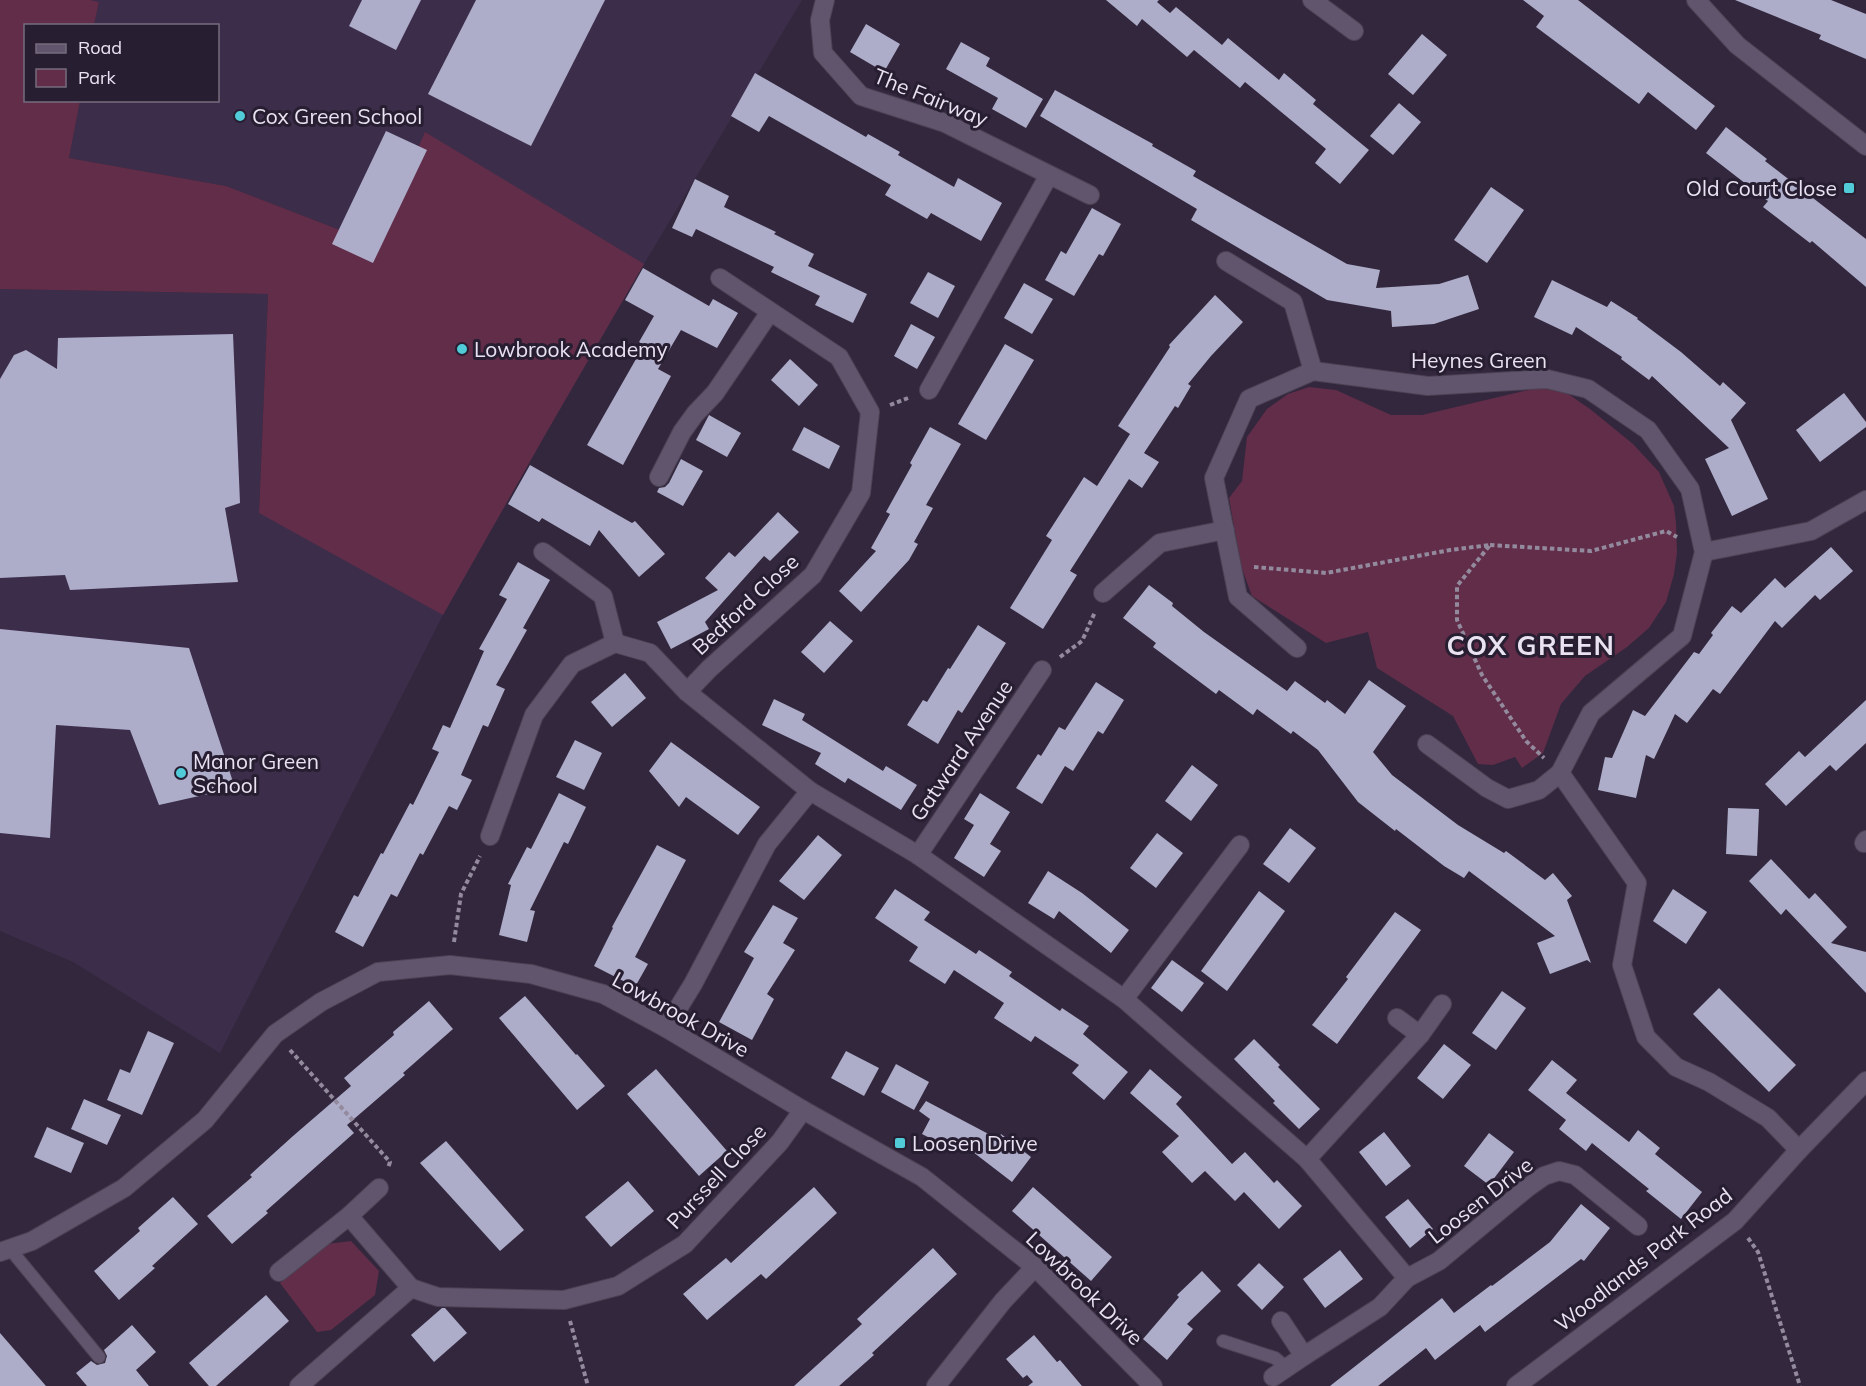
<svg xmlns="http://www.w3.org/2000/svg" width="1866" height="1386" font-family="Mulish,sans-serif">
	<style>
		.built { fill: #3c2e4a }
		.green { fill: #612d49 }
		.building { fill: #adacc9 }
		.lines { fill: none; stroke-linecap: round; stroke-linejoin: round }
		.lane-casing { stroke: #4c4254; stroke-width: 14 }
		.street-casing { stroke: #4c4254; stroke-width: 20 }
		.secondary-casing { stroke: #4c4254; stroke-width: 20 }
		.path { stroke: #938a9d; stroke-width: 4; stroke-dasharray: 4.5 3; stroke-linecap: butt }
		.lane { stroke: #61556d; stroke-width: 12 }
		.street { stroke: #61556d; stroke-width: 18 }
		.secondary { stroke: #61556d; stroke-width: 18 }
		.poi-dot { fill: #52cbd8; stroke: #281e32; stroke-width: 2 }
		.labels { text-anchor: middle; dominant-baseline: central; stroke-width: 6; stroke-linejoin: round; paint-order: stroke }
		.street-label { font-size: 21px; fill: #e9e2f1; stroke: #281e32 }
		.poi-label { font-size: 21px; fill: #e9e2f1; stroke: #281e32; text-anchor: start }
		.district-label { font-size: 27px; font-weight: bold; letter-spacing: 1.5px; fill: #e9e2f1; stroke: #281e32 }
	</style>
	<rect width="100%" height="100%" fill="#32273d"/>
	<!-- built -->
	<path class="built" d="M90 0H802L644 264 545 435 443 615 220 1053 73 962 0 931V289L268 294 259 510 376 244 226 186 69 158 80 101 218 100V26L94 25 99 2Z"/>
	<!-- green -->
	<g class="green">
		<path d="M0 0H90L99 2 94 25 26 26V100L80 101 69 158 226 186 376 244 425 132 644 264 545 435 443 615 259 513 268 294 0 289Z"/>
		<path d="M1309 387 1336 390 1391 415H1422L1537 388 1564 391 1590 409 1633 444 1659 472 1674 506 1676 523 1677 553 1674 574 1666 602 1649 628 1627 647 1585 676 1561 704 1543 753 1522 768 1515 757 1493 765 1478 764 1453 716 1377 668 1368 632 1326 643 1252 596 1241 566 1229 498 1242 481 1247 437 1267 409 1288 394Z"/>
		<path d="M351 1241 379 1271 375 1295 331 1330 317 1332 280 1283 327 1244Z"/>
	</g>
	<!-- building -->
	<g class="building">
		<path d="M362 0H421L396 50 349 26Z"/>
		<path d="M476 0H605L531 146 428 94Z"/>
		<path d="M1106 0H1159L1157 2 1170 13 1176 7 1222 45 1228 38 1279 80 1284 73 1316 100 1313 104 1369 150 1340 184 1315 163 1326 149 1245 82 1240 88 1194 50 1187 57 1142 19 1137 26Z"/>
		<path d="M1523 0H1578L1715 106 1696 130 1648 92 1639 104 1536 27 1544 16Z"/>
		<path d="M1735 0H1831L1866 14V59L1819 39 1821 35Z"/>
		<path d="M866 24 900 44 884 72 850 52Z"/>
		<path d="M1422 34 1447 55 1413 95 1388 74Z"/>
		<path d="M961 42 990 58 986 66 1043 99 1026 128 992 109 998 98 946 69Z"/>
		<path d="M755 73 866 137 868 134 900 152 898 155 954 187 958 178 1002 203 981 241 931 213 927 219 885 195 891 185 769 116 759 132 731 116Z"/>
		<path d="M1055 90 1153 144 1152 146 1196 171 1193 176 1347 264 1380 270 1376 288 1439 284 1468 275 1479 309 1434 324 1392 327 1391 311 1327 300 1191 220 1197 209 1040 116Z"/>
		<path d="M1399 103 1421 122 1393 155 1370 136Z"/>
		<path d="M1726 127 1767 159 1765 161 1866 239V287L1812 241 1810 243 1763 207 1768 201 1706 153Z"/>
		<path d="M386 131 427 150 373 263 332 244Z"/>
		<path d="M695 179 729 196 724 207 776 232 774 234 814 254 808 266 867 294 853 323 815 305 820 296 771 272 774 267 696 229 692 237 672 228Z"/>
		<path d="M1491 187 1524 210 1487 263 1454 240Z"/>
		<path d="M1092 208 1121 224 1103 256 1099 254 1074 296 1045 280 1061 251 1066 254Z"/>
		<path d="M643 268 709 306 713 299 738 313 717 348 681 330 658 369 671 376 623 465 587 445 644 345 639 342 654 316 625 300Z"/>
		<path d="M928 272 955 286 938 318 910 303Z"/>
		<path d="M1552 280 1607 307 1611 301 1638 318 1637 319 1681 352 1720 386 1723 382 1746 403 1731 420 1768 499 1732 516 1705 459 1729 448 1652 376 1649 380 1621 359 1622 357 1576 327 1572 335 1534 317Z"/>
		<path d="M1024 283 1053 299 1032 334 1004 318Z"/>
		<path d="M1215 295 1243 322 1211 356 1188 384 1191 386 1178 408 1175 406 1144 453 1159 462 1142 488 1129 479 1070 571 1077 575 1043 629 1010 608 1052 540 1046 536 1084 477 1097 486 1130 434 1118 426 1170 347 1169 345Z"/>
		<path d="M911 324 935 337 917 369 894 356Z"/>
		<path d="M233 334 240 503 225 508 238 582 70 590 65 575 0 578V379L14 355 26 350 57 369 58 338Z"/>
		<path d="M1005 344 1034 360 986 440 958 424Z"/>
		<path d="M790 359 818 385 799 406 771 380Z"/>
		<path d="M1844 393 1866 422V427L1820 462 1796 430Z"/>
		<path d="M709 415 741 433 727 457 696 440Z"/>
		<path d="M804 427 840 446 829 469 792 450Z"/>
		<path d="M930 427 961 444 926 505 933 508 914 542 918 544 909 560 861 612 839 591 876 551 871 548 890 514 886 512 912 465 910 463Z"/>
		<path d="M681 459 703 471 683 506 657 492 659 488 665 487 669 483Z"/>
		<path d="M530 465 632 523 635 521 665 554 639 577 599 530 590 546 542 518 539 522 508 504Z"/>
		<path d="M778 512 799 532 770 561 764 556 705 622 709 629 671 649 657 622 718 590 705 578 729 552 735 557Z"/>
		<path d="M1831 547 1853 571 1820 600 1815 595 1782 628 1775 621 1720 694 1713 689 1687 723 1675 714 1654 759 1646 755 1636 798 1598 790 1605 757 1612 758 1633 710 1645 716 1694 652 1699 654 1713 635 1711 633 1732 606 1741 613 1775 578 1785 588Z"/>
		<path d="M518 562 550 580 523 628 527 630 496 685 505 689 488 727 483 725 461 775 472 780 457 810 449 806 423 855 420 853 397 897 391 894 363 947 335 932 354 895 358 897 381 853 383 854 410 803 413 805 439 752 432 749 443 725 450 728 484 651 479 649 507 599 499 595Z"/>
		<path d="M1149 585 1173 603 1172 606 1204 632 1287 691 1295 681 1325 703 1327 700 1345 714 1369 680 1406 706 1373 752 1392 775 1458 825 1504 853 1506 851 1545 880 1553 873 1572 896 1567 900 1591 963 1587 960 1550 974 1537 943 1555 936 1469 871 1464 878 1444 866 1396 829 1395 831 1358 802 1318 750 1293 731 1291 734 1257 709 1253 715 1219 690 1216 694 1153 647 1156 643 1123 618Z"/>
		<path d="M830 621 853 641 824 673 801 652Z"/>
		<path d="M978 625 1006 643 962 713 958 710 938 744 907 725 923 700 927 702 948 668 950 669Z"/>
		<path d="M0 629 189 648 235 788 159 805 130 730 56 725 50 838 0 833Z"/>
		<path d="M625 673 646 698 612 727 591 702Z"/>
		<path d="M1096 682 1124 700 1103 734 1098 731 1073 771 1065 766 1042 804 1016 788 1038 754 1041 756 1059 727 1065 730Z"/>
		<path d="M774 699 805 714 802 720 883 771 886 766 917 785 901 810 848 778 845 783 815 764 821 753 762 725Z"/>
		<path d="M1866 700V743L1836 771 1830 765 1786 806 1765 784 1799 751 1805 757Z"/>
		<path d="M575 740 602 753 584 790 556 777Z"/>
		<path d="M671 742 760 807 738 835 686 797 679 807 649 771Z"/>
		<path d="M1192 765 1218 785 1191 821 1165 801Z"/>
		<path d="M559 793 586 807 568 844 564 842 530 910 535 911 527 942 499 935 511 885 508 884 527 847 531 849Z"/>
		<path d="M980 793 1010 812 990 844 1001 851 984 877 954 858 974 825 964 819Z"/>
		<path d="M1728 808 1759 809 1757 856 1726 854Z"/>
		<path d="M1290 828 1316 848 1289 883 1263 864Z"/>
		<path d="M1157 833 1183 853 1156 888 1130 868Z"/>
		<path d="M818 835 842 855 804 900 779 881Z"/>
		<path d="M657 845 686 860 635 957 648 964 635 987 594 966 613 928 612 927Z"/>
		<path d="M1771 859 1809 899 1815 893 1847 927 1831 943 1866 952V993L1786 909 1781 915 1749 881Z"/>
		<path d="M1048 871 1082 893 1129 930 1111 953 1059 911 1054 919 1028 903Z"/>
		<path d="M895 889 930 912 924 920 976 954 979 950 1012 972 1009 976 1060 1011 1062 1008 1089 1026 1083 1034 1128 1072 1104 1100 1072 1073 1079 1065 1035 1036 1031 1042 994 1018 1004 1003 954 970 945 984 909 961 918 947 875 918Z"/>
		<path d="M1673 889 1707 912 1686 944 1653 921Z"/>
		<path d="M1259 891 1285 911 1227 991 1201 971Z"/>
		<path d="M773 905 798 918 783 943 795 950 767 994 774 999 752 1040 719 1022 754 958 744 952Z"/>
		<path d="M1395 912 1421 930 1337 1044 1312 1025 1348 979 1346 977Z"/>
		<path d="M1172 960 1204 983 1182 1012 1151 988Z"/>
		<path d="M1719 988 1796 1065 1769 1092 1693 1014Z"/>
		<path d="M1502 991 1526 1008 1496 1050 1472 1033Z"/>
		<path d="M525 996 576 1055 577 1054 605 1086 577 1110 499 1018Z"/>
		<path d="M429 1001 453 1029 403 1073 405 1075 347 1125 354 1133 266 1211 268 1213 232 1244 207 1216 252 1177 250 1175 293 1136 351 1086 344 1078 394 1035 393 1032Z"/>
		<path d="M148 1031 174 1043 142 1115 107 1100 120 1069 130 1073Z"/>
		<path d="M1254 1039 1280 1065 1278 1067 1320 1109 1299 1129 1273 1103 1275 1101 1234 1059Z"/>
		<path d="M1444 1044 1471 1065 1443 1099 1417 1078Z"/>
		<path d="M846 1051 879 1068 864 1096 831 1078Z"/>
		<path d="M1552 1060 1577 1080 1566 1093 1629 1142 1638 1130 1660 1148 1655 1154 1702 1192 1681 1219 1646 1191 1649 1189 1592 1143 1586 1151 1559 1129 1566 1120 1528 1090Z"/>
		<path d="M896 1064 929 1082 914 1110 881 1092Z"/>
		<path d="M656 1069 727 1151 699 1176 627 1094Z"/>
		<path d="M1150 1069 1182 1097 1176 1104 1232 1164 1245 1152 1274 1183 1277 1180 1302 1206 1279 1229 1244 1192 1235 1201 1205 1171 1192 1183 1162 1152 1179 1136 1130 1093Z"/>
		<path d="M84 1099 121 1115 107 1145 71 1129Z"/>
		<path d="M926 1101 998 1139 1001 1134 1031 1157 1012 1182 960 1142 955 1151 922 1134 930 1119 919 1111Z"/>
		<path d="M47 1127 84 1143 71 1173 34 1157Z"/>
		<path d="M1384 1132 1411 1166 1386 1186 1359 1152Z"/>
		<path d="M1489 1133 1514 1152 1489 1185 1464 1166Z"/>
		<path d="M446 1141 524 1230 500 1251 420 1163Z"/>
		<path d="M628 1181 654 1211 611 1247 585 1217Z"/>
		<path d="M814 1187 837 1213 766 1279 761 1274 707 1320 683 1294 726 1258 731 1263Z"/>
		<path d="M1033 1187 1112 1257 1091 1281 1012 1211Z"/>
		<path d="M173 1197 198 1224 152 1266 155 1268 119 1300 94 1271 140 1231 138 1228Z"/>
		<path d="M1408 1199 1433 1229 1410 1248 1385 1217Z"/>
		<path d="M1581 1204 1610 1228 1584 1261 1581 1259 1485 1332 1480 1325 1435 1360 1426 1348 1378 1386H1330L1442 1298 1454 1313 1491 1285 1492 1286 1550 1242Z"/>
		<path d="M933 1248 957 1274 872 1353 874 1355 839 1386H794L862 1324 857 1319Z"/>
		<path d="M1340 1250 1363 1279 1325 1308 1303 1279Z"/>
		<path d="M1259 1263 1284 1287 1262 1310 1237 1285Z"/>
		<path d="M1202 1271 1221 1291 1187 1324 1193 1329 1167 1360 1143 1339 1179 1297 1177 1295Z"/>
		<path d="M266 1295 289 1321 216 1386H209L189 1363Z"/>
		<path d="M442 1308H445L467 1333 434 1362 411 1335Z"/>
		<path d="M132 1325 156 1352 136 1370 149 1386H87L76 1373 91 1361 97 1365 105 1363 107 1356 104 1350Z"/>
		<path d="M0 1333 46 1386H0Z"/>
		<path d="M1034 1335 1057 1362 1060 1360 1082 1386H1028L1033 1382 1027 1375 1023 1378 1006 1359Z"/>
	</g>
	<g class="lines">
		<defs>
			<g id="lane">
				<path d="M10 1249 99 1357"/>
				<path d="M1223 1341 1275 1358 1287 1368"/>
			</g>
			<g id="street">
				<path d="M825 0 820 20 823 53 861 96 945 123 1090 195"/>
				<path d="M1312 0 1354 31"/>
				<path d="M1696 0 1737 45 1866 146"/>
				<path d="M1226 261 1293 302 1313 371"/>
				<path d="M929 390 1049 175"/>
				<path d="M659 477 682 432 695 414 715 393 770 312"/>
				<path d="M543 552 603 596 615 643"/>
				<path d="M1704 552 1811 531 1866 500"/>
				<path d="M1103 593 1160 543 1225 530"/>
				<path d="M1297 648 1238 597 1214 478 1249 399 1313 371 1428 386 1547 379 1588 389 1648 430 1690 489 1704 552 1682 636 1591 713 1560 773 1637 883 1622 965 1646 1037 1676 1067 1709 1082 1768 1118 1799 1150"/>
				<path d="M687 692 709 669 813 575 861 493 870 412 839 357 720 278"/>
				<path d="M1427 744 1487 788 1508 799 1539 790 1560 773"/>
				<path d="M490 836 534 715 572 664 615 643 650 653 687 692 810 791 918 855 1124 999 1307 1159 1407 1278"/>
				<path d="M1864 843 1866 840"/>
				<path d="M918 855 1042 670"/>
				<path d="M1124 999 1240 845"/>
				<path d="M1397 1018 1420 1035"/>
				<path d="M666 1028 693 984 767 844 810 791"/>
				<path d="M1307 1159 1420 1035 1442 1004"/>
				<path d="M349 1216 411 1288"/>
				<path d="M0 1252 32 1241 124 1188 205 1120 275 1034 321 1002 378 972 450 965 531 974 603 994 666 1028 803 1110 922 1177 1035 1267 1153 1386"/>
				<path d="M279 1272 349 1216 379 1188"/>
				<path d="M1304 1356 1380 1307 1407 1278 1439 1261 1527 1188 1544 1176 1559 1171 1575 1175 1638 1226"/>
				<path d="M1273 1377 1304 1356 1281 1321"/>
				<path d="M299 1386 411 1288 438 1297 564 1300 618 1286 685 1244 780 1142 803 1110"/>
				<path d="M936 1386 1003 1301 1035 1267"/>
			</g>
			<path id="secondary" d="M1516 1386 1735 1221 1799 1150 1866 1081"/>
		</defs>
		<!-- lane casing -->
		<use href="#lane" class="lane-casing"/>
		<!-- street casing -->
		<use href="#street" class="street-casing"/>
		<!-- secondary casing -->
		<use href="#secondary" class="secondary-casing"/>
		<!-- path -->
		<g class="path">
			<path d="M890 405 908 398"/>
			<path d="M1490 545 1591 551 1666 531 1677 537"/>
			<path d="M1254 567 1326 573 1450 550 1490 545 1457 586V620L1482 675 1526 741 1544 758"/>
			<path d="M1060 657 1082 641 1095 612"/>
			<path d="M454 942 461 894 480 856"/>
			<path d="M290 1050 390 1162 388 1168"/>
			<path d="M1748 1238 1758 1252 1800 1386"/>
			<path d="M570 1321 588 1386"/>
		</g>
		<!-- lane -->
		<use href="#lane" class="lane"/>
		<!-- street -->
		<use href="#street" class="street"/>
		<!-- secondary -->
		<use href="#secondary" class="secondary"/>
	</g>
	<!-- markers -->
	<g class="poi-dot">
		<circle cx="240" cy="116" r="6"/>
		<rect x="1843" y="182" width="12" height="12" rx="3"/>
		<circle cx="462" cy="349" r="6"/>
		<circle cx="181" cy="773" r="6"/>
		<rect x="894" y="1137" width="12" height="12" rx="3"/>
	</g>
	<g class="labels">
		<!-- street labels -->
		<g class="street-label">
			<text transform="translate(931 97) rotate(22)">The Fairway</text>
			<text x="1479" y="360">Heynes Green</text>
			<text transform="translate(745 604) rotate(-43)">Bedford Close</text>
			<text transform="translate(961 750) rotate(-56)">Gatward Avenue</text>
			<text transform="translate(681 1014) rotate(29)">Lowbrook Drive</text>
			<text transform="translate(716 1176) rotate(-47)">Purssell Close</text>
			<text transform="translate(1480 1200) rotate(-38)">Loosen Drive</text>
			<text transform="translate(1643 1259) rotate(-38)">Woodlands Park Road</text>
			<text transform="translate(1085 1288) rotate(44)">Lowbrook Drive</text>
		</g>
		<!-- poi labels -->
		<g class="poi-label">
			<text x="252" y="116">Cox Green School</text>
			<text x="1837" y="188" text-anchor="end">Old Court Close</text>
			<text x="474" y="349">Lowbrook Academy</text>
			<text x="193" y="761">Manor Green<tspan x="193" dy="24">School</tspan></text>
			<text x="912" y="1143">Loosen Drive</text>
		</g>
		<!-- district labels -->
		<g class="district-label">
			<text x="1531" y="645">COX GREEN</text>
		</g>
	</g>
	<!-- legend -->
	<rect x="24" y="24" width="195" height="78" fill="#281e32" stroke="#756c7e" stroke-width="1.5"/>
	<rect x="36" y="44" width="30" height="9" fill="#61556d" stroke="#756c7e" stroke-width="1.5"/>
	<text x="78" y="54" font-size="18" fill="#e9e2f1">Road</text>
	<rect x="36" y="69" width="30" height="18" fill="#612d49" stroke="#756c7e" stroke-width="1.5"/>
	<text x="78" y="84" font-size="18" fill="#e9e2f1">Park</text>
</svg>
